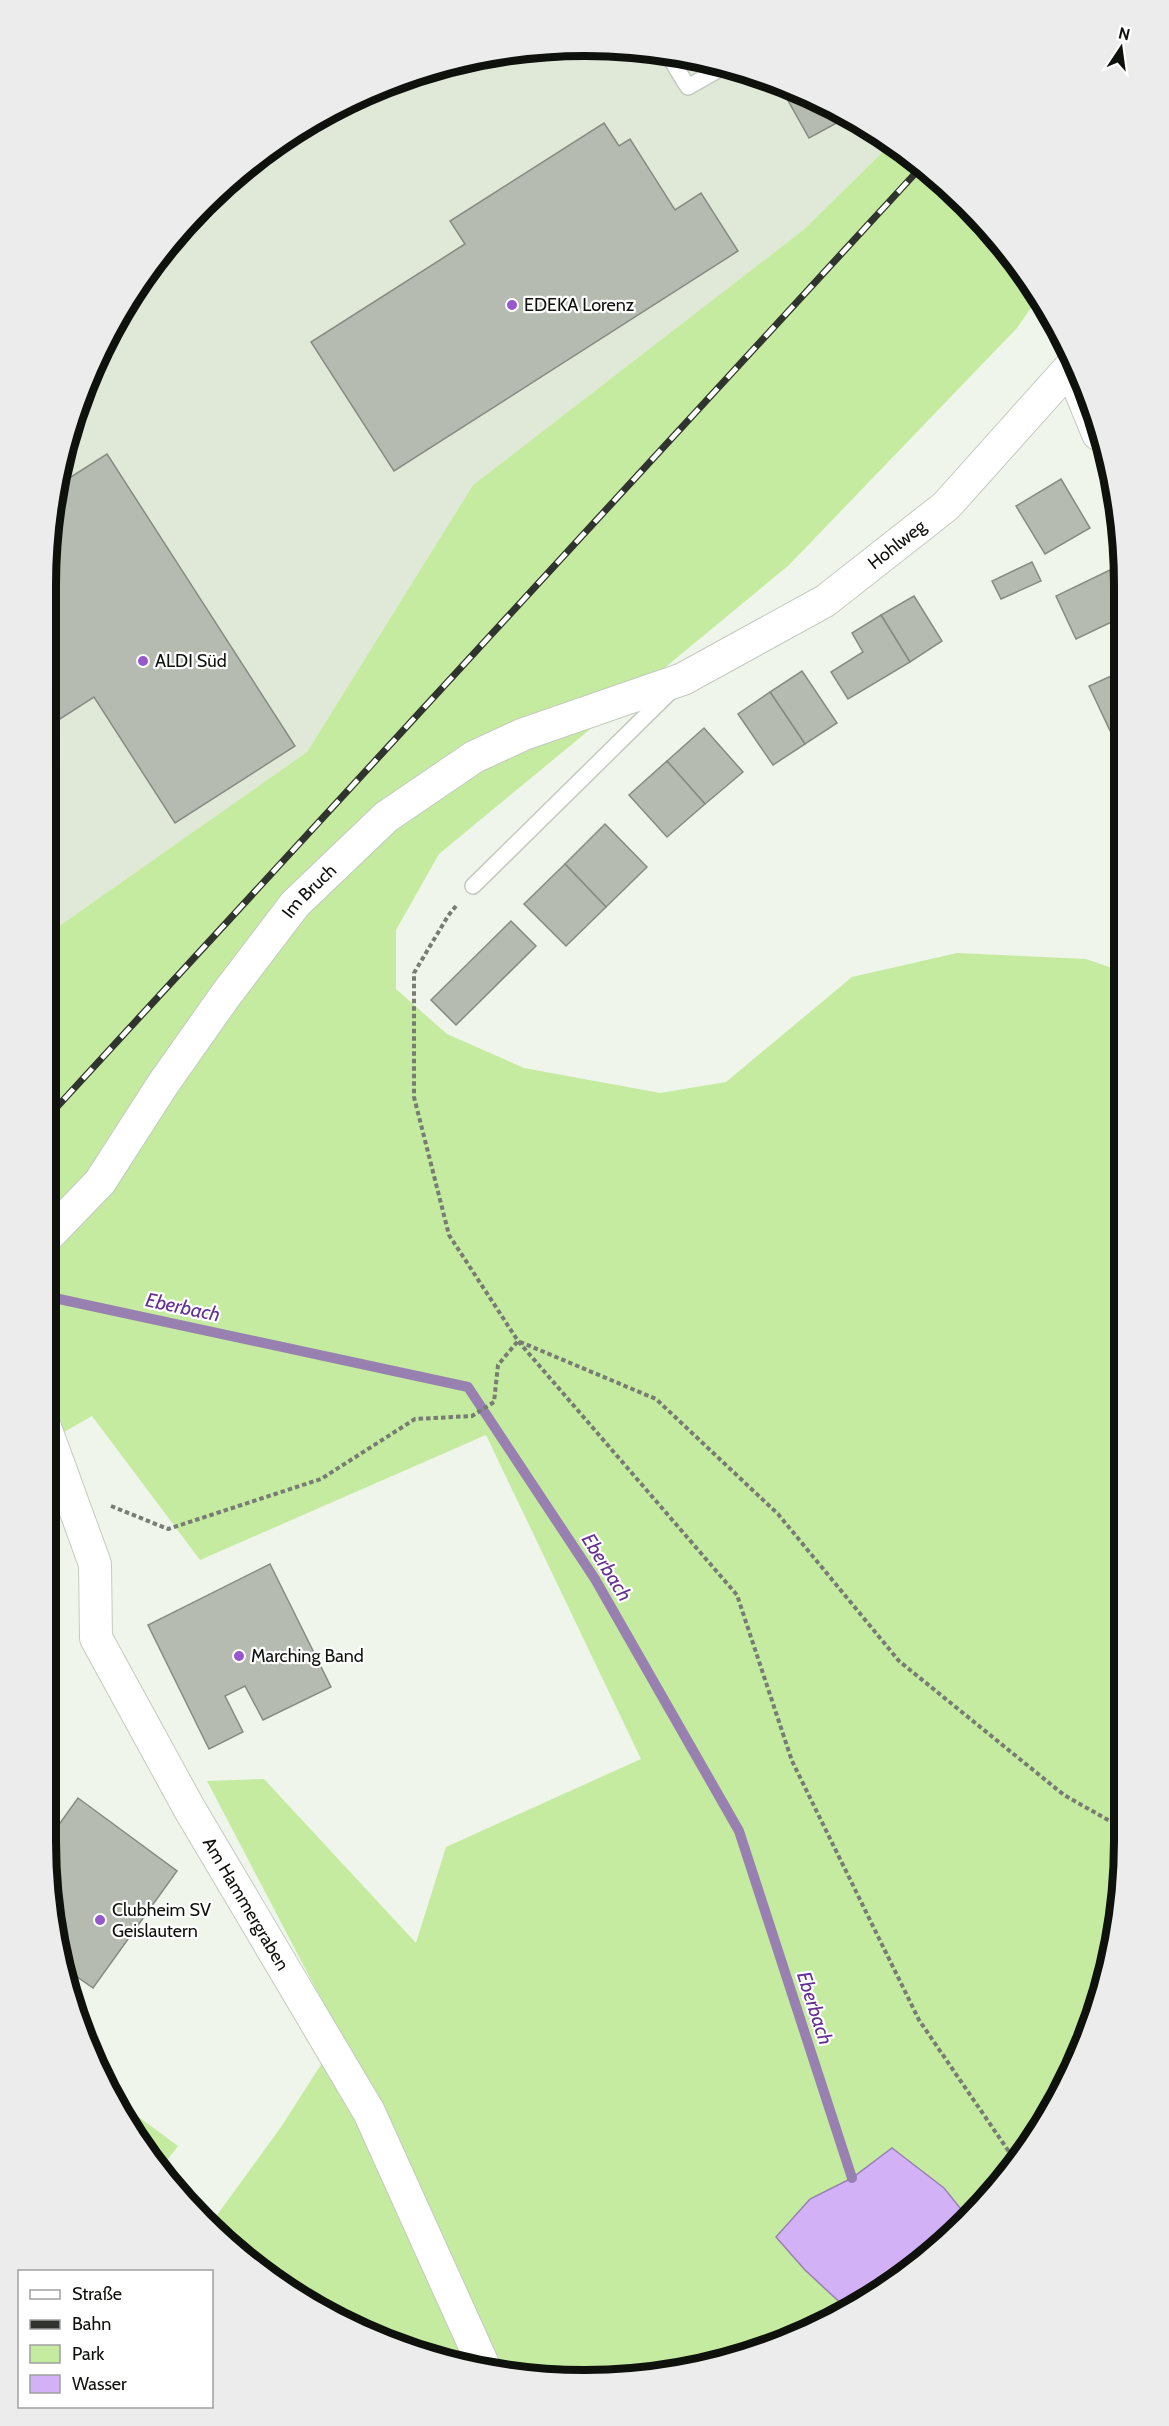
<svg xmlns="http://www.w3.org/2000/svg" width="1169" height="2426" font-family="Cabin,sans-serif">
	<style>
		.built { fill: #e0e9d8 }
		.green { fill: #c4eb9f }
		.water { fill: #d3b1f7; stroke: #9881b1; stroke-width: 1.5 }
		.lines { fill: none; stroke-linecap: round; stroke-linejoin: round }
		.stream { stroke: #9881b1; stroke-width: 10 }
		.building { fill: #b5bbb1; stroke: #878c82; stroke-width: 1.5 }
		.lane-casing { stroke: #c4cac0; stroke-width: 18 }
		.street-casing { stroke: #c4cac0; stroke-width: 34 }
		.path { stroke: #787c74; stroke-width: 4; stroke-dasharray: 4.5 3; stroke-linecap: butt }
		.lane { stroke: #fff; stroke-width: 15 }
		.street { stroke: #fff; stroke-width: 32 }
		.rail-casing { stroke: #30332e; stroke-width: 7 }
		.rail { stroke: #fff; stroke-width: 4.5; stroke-dasharray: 14; stroke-linecap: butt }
		.poi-dot { fill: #9758ce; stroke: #fff; stroke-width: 2 }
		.labels { text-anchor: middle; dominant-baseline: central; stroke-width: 4.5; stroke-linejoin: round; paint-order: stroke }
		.poi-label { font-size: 18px; fill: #0f110d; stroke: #fff; text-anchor: start }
		.street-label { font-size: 18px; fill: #0f110d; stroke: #fff }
		.water-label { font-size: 20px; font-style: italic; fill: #662f92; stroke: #fff }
		.rim { fill: none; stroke: #0f110d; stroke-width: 8 }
	</style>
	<rect width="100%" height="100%" fill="#eff5ea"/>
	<!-- built -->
	<path class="built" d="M585 45 690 55 791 86 891 144 802 231 473 485 307 752 45 936V584L55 479 86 378 136 284 203 203 285 136 378 86 480 55Z"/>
	<!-- green -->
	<g class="green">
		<path d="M891 144 913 157 1013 256 1037 299 1017 328 789 565 439 854 396 930V989L447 1034 524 1068 660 1093 726 1082 852 977 957 953 1086 959 1121 971 1124 1842 1114 1947 1083 2048 1033 2141 969 2219 944 2188 892 2148 852 2178 810 2199 805 2270 847 2309 823 2325 655 2376 479 2371 314 2309 229 2247 209 2226 281 2127 340 2035 207 1781 264 1779 416 1943 446 1847 641 1759 486 1435 200 1560 92 1416 45 1443V936L307 752 473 485 802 231Z"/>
		<path d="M45 695 60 719 45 752Z"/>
		<path d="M121 2104 178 2146 158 2172 157 2170Z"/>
	</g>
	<!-- water -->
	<path class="water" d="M892 2148 944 2188 969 2219 847 2309 805 2270 776 2237 810 2199 852 2178Z"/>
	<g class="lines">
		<!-- stream -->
		<path class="stream" d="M45 1296 468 1387 595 1579 739 1831 852 2178"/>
	</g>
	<!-- building -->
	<g class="building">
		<path d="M787 85 791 86 846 118 809 138 781 88Z"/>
		<path d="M604 123 619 146 630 139 675 210 701 193 738 251 394 471 311 342 465 244 450 221Z"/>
		<path d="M107 454 295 746 175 823 94 697 60 719 45 695V628L48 625 45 620V584L55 487Z"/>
		<path d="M1061 479 1090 528 1045 554 1016 506Z"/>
		<path d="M1032 562 1041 581 1001 599 992 581Z"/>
		<path d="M1112 569 1120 585V618L1076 639 1056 596Z"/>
		<path d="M914 596 942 641 910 662 881 615Z"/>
		<path d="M881 615 910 662 848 699 831 672 863 652 852 633Z"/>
		<path d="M802 671 837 723 805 744 770 692Z"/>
		<path d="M1120 672V737L1114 739 1089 686Z"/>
		<path d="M770 692 805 744 773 765 738 714Z"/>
		<path d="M704 728 743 772 705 804 667 761Z"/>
		<path d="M667 761 705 804 667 837 629 795Z"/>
		<path d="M605 824 647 867 606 907 565 864Z"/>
		<path d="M565 864 606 907 566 946 524 904Z"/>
		<path d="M511 921 536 946 456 1025 431 1000Z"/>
		<path d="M270 1564 331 1687 263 1720 245 1686 225 1696 243 1732 209 1749 148 1625Z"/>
		<path d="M78 1798 177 1871 93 1988 66 1969 45 1844Z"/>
	</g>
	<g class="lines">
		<defs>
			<g id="lane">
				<path d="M667 53 688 87 725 66"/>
				<path d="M473 886 672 690"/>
			</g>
			<g id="street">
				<path d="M1071 368 1098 434"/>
				<path id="s1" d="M45 1239 100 1182 163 1084 225 996 295 904 386 817 474 757 524 734 683 679 825 601 946 506 1074 363"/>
				<path id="s2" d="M45 1427 95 1564 96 1638 189 1808 369 2112 486 2371"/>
			</g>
		</defs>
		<!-- lane casing -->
		<use href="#lane" class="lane-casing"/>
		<!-- street casing -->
		<use href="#street" class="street-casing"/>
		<!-- path -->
		<g class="path">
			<path d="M456 906 448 916 414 973V1097L449 1235 518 1341 737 1595 792 1761 919 2020 1016 2162"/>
			<path d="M111 1506 168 1529 321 1479 415 1419 472 1416 494 1402 498 1365 518 1341 656 1399 778 1514 899 1661 1064 1795 1124 1829"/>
		</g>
		<!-- lane -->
		<use href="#lane" class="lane"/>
		<!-- street -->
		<use href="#street" class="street"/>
		<defs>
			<path id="rail" d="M45 1120 922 166"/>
		</defs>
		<!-- rail casing -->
		<use href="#rail" class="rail-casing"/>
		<!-- rail -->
		<use href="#rail" class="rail"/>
	</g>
	<!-- markers -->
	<g class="poi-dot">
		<circle cx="512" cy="305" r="6"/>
		<circle cx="143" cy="661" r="6"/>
		<circle cx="239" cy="1656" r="6"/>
		<circle cx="100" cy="1920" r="6"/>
	</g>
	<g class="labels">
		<!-- poi labels -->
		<g class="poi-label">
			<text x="524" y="305">EDEKA Lorenz</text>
			<text x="155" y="661">ALDI Süd</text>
			<text x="251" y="1656">Marching Band</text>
			<text x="112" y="1910">Clubheim SV<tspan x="112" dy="21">Geislautern</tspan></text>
		</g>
		<!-- street labels -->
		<g class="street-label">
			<text stroke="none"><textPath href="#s1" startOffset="1128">Hohlweg</textPath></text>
			<text stroke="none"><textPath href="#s1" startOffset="438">Im Bruch</textPath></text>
			<text stroke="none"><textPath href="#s2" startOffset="525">Am Hammergraben</textPath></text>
		</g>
		<!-- water labels -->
		<g class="water-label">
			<text transform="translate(183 1307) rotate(12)">Eberbach</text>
			<text transform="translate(607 1567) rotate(58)">Eberbach</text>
			<text transform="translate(815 2008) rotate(72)">Eberbach</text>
		</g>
	</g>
	<!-- crop -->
	<path d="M0 0H1169V2426H0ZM585 56H585A529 529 0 0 1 1114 585V1841A529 529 0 0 1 585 2370H585A529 529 0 0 1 56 1841V585A529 529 0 0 1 585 56Z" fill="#ececec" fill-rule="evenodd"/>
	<path class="rim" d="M585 56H585A529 529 0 0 1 1114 585V1841A529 529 0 0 1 585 2370H585A529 529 0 0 1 56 1841V585A529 529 0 0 1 585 56Z"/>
	<!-- legend -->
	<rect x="18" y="2270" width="195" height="138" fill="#ffffff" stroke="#9fa09e" stroke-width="1.5"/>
	<rect x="30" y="2290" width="30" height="9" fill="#ffffff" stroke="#9fa09e" stroke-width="1.5"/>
	<text x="72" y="2300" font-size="18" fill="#0f110d">Straße</text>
	<rect x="30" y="2320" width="30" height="9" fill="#30332e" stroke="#9fa09e" stroke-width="1.5"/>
	<text x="72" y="2330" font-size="18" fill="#0f110d">Bahn</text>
	<rect x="30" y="2345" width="30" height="18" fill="#c4eb9f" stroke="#9fa09e" stroke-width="1.5"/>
	<text x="72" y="2360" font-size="18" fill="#0f110d">Park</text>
	<rect x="30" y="2375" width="30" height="18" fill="#d3b1f7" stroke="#9fa09e" stroke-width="1.5"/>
	<text x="72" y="2390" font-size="18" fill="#0f110d">Wasser</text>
	<!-- north arrow -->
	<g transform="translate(1121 48) rotate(13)" stroke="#ffffff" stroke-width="4.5" paint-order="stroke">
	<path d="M0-4.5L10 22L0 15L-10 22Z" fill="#0f110d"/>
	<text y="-9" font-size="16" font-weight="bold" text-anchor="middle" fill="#0f110d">N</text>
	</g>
</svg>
